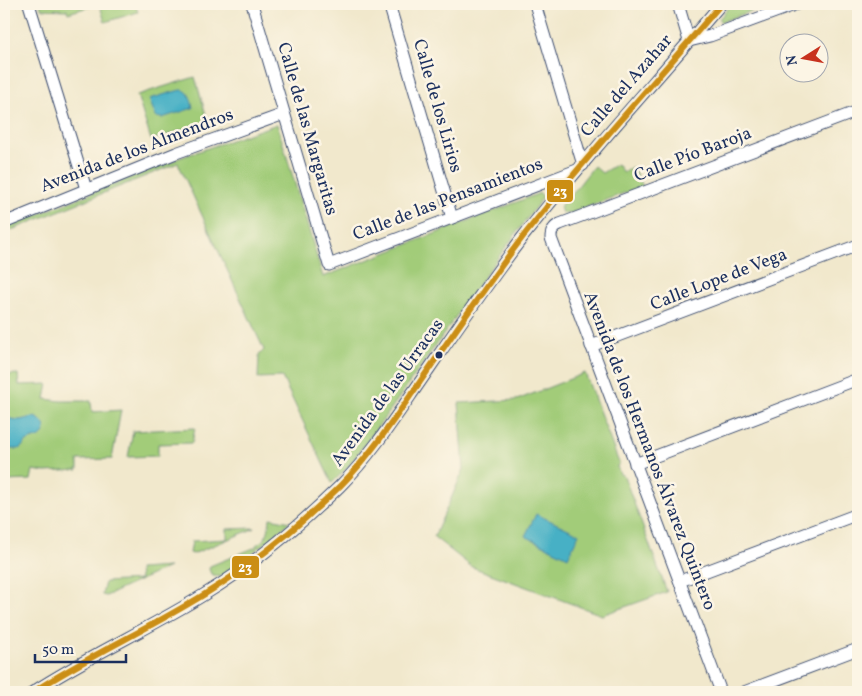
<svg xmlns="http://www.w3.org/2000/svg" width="862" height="696" font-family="Vollkorn,serif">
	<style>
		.green { fill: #a2cc79; stroke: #5e7e6c }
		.water { fill: #46b0c5; stroke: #307092 }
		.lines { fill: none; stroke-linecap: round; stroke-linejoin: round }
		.street-casing { stroke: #3b4b6e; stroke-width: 13 }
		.street { stroke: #fff; stroke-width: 11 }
		.bus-1-casing { stroke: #fcf5e5; stroke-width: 10 }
		.bus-1 { stroke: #cb8e13; stroke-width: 6 }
		.bus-dot { fill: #1b2f5e; stroke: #fcf5e5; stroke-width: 2 }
		.labels { text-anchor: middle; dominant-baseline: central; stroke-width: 5; stroke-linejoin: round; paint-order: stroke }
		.street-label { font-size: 18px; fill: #1b2f5e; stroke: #fcf5e5 }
		.line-badge { stroke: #fcf5e5; stroke-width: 2 }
		.badge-label { font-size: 14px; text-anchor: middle; font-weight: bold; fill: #fff }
	</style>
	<rect width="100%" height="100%" fill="#fcf5e5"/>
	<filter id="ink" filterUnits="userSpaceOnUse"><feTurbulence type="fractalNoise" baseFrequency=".02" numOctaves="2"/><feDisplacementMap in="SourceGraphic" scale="10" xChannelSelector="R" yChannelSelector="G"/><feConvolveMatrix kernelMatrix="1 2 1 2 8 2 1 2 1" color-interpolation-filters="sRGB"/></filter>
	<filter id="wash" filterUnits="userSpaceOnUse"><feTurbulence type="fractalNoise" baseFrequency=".0096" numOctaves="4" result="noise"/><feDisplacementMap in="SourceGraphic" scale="20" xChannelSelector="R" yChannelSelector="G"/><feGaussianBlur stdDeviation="1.12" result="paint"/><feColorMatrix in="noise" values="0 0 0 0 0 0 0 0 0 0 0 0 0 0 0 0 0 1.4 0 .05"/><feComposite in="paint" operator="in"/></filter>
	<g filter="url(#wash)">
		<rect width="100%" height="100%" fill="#f1e8cc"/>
		<!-- green -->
		<g class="green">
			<path d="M40 4H99L68 13 67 10 41 9Z"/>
			<path d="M109 4H135L138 12 105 22 100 6Z"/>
			<path d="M731 4H771L721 22 719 19Z"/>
			<path d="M195 77 208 122 151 140 137 95Z"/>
			<path d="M277 124 323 277 540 193 543 197 483 278 386 416 347 468 332 483 282 377 258 378 259 355 264 350 178 163 4 233V228L182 157Z"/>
			<path d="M617 164 623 173 632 167 643 186 569 214 562 213 560 207 565 199 567 200 594 166 602 173Z"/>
			<path d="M585 373 619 463 617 467 620 474 624 476 667 592 602 615 472 567 434 537 464 469 459 403 517 400Z"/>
			<path d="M18 374 19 385 48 384 45 399 61 401H91L92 412 121 410 112 459 78 460V470L45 472 33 470 31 480 4 481V375Z"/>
			<path d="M195 428 192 443 158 444V456L128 457 133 431Z"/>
			<path d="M270 518 290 522 267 542 219 577 211 574 209 569 210 566 256 547V545C268 539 269 530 270 518Z"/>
			<path d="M255 528 193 554 190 553 192 541 227 539V529Z"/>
			<path d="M169 567 106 596 102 595 105 582 140 580 139 569Z"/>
		</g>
		<!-- water -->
		<g class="water">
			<path d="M180 90C190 89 191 100 193 108L162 118 156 117 149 99Z"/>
			<path d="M33 417C43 418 50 430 40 437 36 439 32 439 28 441 24 443 23 447 19 449H4V418L20 420Z"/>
			<path d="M536 514 579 534 568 557 525 536Z"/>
		</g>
	</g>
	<g filter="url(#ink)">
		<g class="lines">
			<defs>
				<g id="street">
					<path d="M29 4 86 189"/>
					<path d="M252 4 329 265 577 170"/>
					<path d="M389 4 452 218"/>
					<path d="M535 4 583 165"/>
					<path d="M678 4 689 41"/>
					<path d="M689 41 710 36 797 4"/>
					<path d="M4 223 176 153 284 114"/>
					<path d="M591 346 858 245"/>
					<path d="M635 464 858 379"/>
					<path d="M680 581 858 514"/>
					<path d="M33 692C88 656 149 629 205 594 253 565 300 525 340 486 368 458 391 424 413 392 449 340 484 288 522 238 585 157 655 82 721 4"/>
					<path d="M721 692 551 238C551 231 553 227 560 224L858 111"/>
					<path d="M744 692 858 649"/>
				</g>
			</defs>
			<!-- street casing -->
			<use href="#street" class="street-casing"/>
			<!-- street -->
			<use href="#street" class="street"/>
			<defs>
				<path id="bus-1" d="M33 692C88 656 149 629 205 594 253 565 300 525 340 486 368 458 391 424 413 392 449 340 484 288 522 238 585 157 655 82 721 4"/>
			</defs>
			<!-- bus-1 casing -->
			<use href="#bus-1" class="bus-1-casing"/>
			<!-- bus-1 -->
			<use href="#bus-1" class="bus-1"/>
		</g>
	</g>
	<!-- markers -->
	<circle class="bus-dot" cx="439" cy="355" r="4.5"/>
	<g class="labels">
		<!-- street labels -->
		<g class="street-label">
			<text transform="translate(627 86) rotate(-49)">Calle del Azahar</text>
			<text transform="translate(437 106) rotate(74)">Calle de los Lirios</text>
			<text transform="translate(307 129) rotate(74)">Calle de las Margaritas</text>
			<text transform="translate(137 151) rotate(-21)">Avenida de los Almendros</text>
			<text transform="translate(693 155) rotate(-21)">Calle Pío Baroja</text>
			<text transform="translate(448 200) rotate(-21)">Calle de las Pensamientos</text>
			<text transform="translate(719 280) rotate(-21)">Calle Lope de Vega</text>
			<text transform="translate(388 393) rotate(-54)">Avenida de las Urracas</text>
			<text transform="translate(649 451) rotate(69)">Avenida de los Hermanos Álvarez Quintero</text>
		</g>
	</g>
	<g class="line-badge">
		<rect x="546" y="179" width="28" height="24" rx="5" fill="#cb8e13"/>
		<rect x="231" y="555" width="29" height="24" rx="5" fill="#cb8e13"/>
	</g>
	<g class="badge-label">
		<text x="560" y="196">23</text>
		<text x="245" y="572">23</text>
	</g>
	<!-- margin -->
	<rect width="862" height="696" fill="none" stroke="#fcf5e5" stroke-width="20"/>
	<!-- north arrow -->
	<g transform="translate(804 58) rotate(259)"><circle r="24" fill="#fcf5e5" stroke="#a2a6af"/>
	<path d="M0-4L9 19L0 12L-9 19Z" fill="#c8321e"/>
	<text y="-8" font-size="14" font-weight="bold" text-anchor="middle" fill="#1b2f5e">N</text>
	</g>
	<!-- scale -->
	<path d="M35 654v8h91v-8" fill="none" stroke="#1b2f5e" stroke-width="2.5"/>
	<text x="42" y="654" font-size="15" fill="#1b2f5e" stroke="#fcf5e5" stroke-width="4" paint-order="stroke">50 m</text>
</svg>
